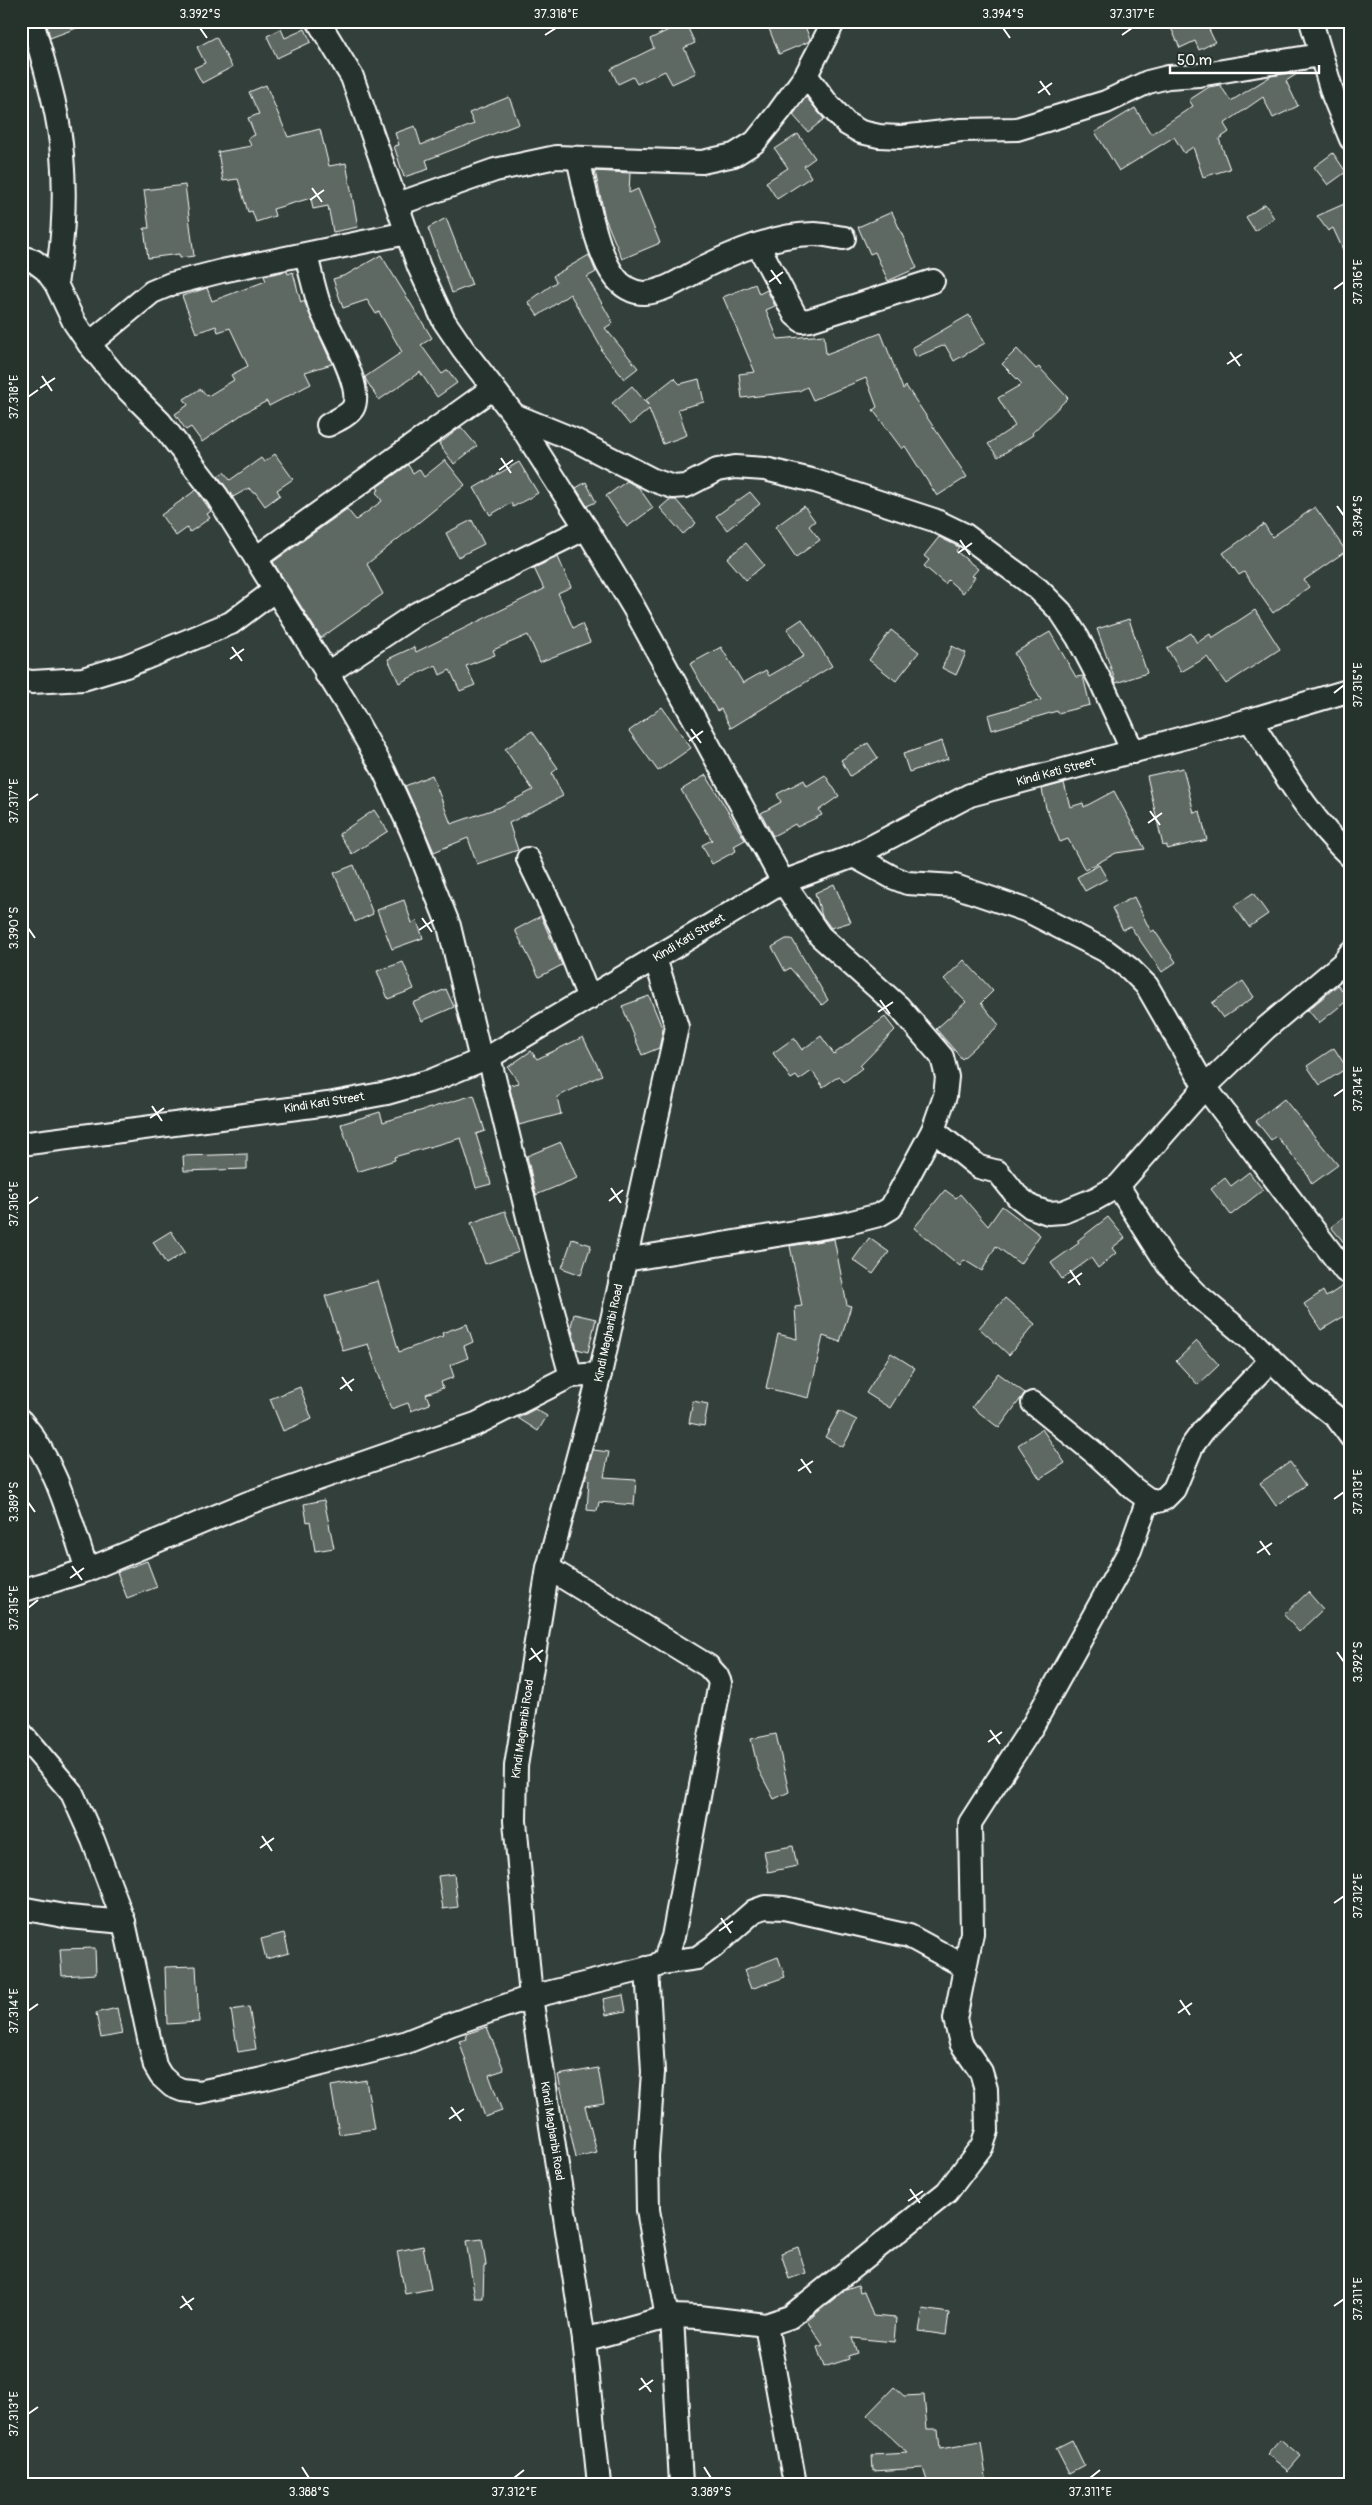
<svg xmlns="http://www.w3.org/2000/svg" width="1372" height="2505" font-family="Pangolin,sans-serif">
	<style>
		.building { fill: #5f6964; stroke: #fff }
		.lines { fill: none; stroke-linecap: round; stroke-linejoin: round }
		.minor-casing { stroke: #fff; stroke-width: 26 }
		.minor { stroke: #26332d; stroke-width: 22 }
		.ticks { fill: none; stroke: #fff; stroke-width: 2 }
		.labels { text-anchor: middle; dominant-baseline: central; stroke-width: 4; stroke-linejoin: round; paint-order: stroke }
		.street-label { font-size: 12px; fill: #fff; stroke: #26332d }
		.neatline { fill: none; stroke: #fff; stroke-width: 2 }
		.ticks-label { font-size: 12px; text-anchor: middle; fill: #fff }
	</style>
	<rect width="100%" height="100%" fill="#333f3a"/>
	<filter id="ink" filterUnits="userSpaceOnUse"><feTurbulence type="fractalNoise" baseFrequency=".02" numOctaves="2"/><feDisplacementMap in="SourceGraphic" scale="10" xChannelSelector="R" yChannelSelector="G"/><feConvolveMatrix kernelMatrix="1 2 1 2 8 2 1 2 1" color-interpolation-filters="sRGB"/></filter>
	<g filter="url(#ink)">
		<!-- building -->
		<g class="building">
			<path d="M46 21H90V23L50 38Z"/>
			<path d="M766 21H803L810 39 808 42 779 54Z"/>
			<path d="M1168 21H1205L1215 42 1199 50 1195 41 1180 48Z"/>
			<path d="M685 22 695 43 684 48 696 73 672 84 665 71 637 84 633 77 618 84 611 69 654 48 650 39Z"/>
			<path d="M281 29 285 38 305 29 311 42 277 58 267 36Z"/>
			<path d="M216 37 232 67 202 83 194 68 205 63 197 47Z"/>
			<path d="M1296 72 1297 74 1286 81 1298 106 1273 118 1263 97 1224 124 1229 132 1219 139 1230 169 1203 177 1193 147 1184 153 1174 137 1119 171 1095 132 1135 108 1151 134 1193 106 1189 100 1209 87 1220 85 1231 101 1271 76Z"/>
			<path d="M266 85 288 137 320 129 329 166 346 163 358 227 333 232 328 206 313 209 311 198 273 209 275 216 256 222 252 211 248 212 238 179 223 181 218 152 251 146 248 138 255 135 248 118 259 114 249 92Z"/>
			<path d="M509 97 519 124 426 160 429 169 404 177 394 146 399 145 395 133 415 126 421 145 474 124 469 113Z"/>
			<path d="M806 97 824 119 808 132 793 115Z"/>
			<path d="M798 134 815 158 804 166 811 177 777 199 766 182 788 168 775 149Z"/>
			<path d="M1333 153 1346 172 1328 185 1314 167Z"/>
			<path d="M595 171 630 173 629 193 638 189 660 243 622 259 605 218Z"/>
			<path d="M185 185 194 256 180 258 179 254 148 258 144 228H149L144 190Z"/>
			<path d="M1351 201V267L1333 228 1328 231 1317 216Z"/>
			<path d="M1265 204 1274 218 1255 231 1246 217Z"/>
			<path d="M892 212 917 268 888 281 875 252 870 254 858 227Z"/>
			<path d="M446 218 472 285 452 293 428 228Z"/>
			<path d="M381 255 432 338 421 345 442 374 448 370 457 383 437 397 420 372 379 400 366 380 365 377 402 352 379 312 376 314 367 300 343 308 333 279 346 275Z"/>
			<path d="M589 255 596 272 587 277 613 323 605 328 638 368 624 379 601 350 602 349 570 294 538 316 528 302 556 282 553 276Z"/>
			<path d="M287 271 288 274 293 272 301 303 304 301 332 364 305 372 311 384 269 406 267 401 244 413 202 442 191 427 186 430 175 414 188 405 184 399 200 389 208 396 234 380 231 375 248 366 230 328 218 332 216 326 196 333 182 296 207 288 212 301 266 281 264 276Z"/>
			<path d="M755 284 759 294 767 290 775 306 766 310 778 339 824 335 826 354 881 333 903 389 906 386 967 477 937 496 905 446 902 449 873 410 877 407 866 378 813 400 807 387 799 391 742 398 739 374 755 372 723 297Z"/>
			<path d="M969 315 985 343 954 361 945 345 916 357 912 348Z"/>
			<path d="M1017 349 1036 369 1039 367 1068 398 1032 433 1033 435 998 457 988 444 1015 426 998 398 1022 384 1002 364Z"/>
			<path d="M674 378 680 384 699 379 704 402 678 409 687 435 663 444 649 409 630 425 612 403 632 386 648 405 646 400Z"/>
			<path d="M461 427 477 446 454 464 439 444Z"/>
			<path d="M275 454 293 479 277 490 280 495 265 506 255 492 253 493 249 488 233 497 218 476 224 472 230 480 261 458 264 462Z"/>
			<path d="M445 460 465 485 367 564 383 594 321 638 273 562 347 509 356 520 382 501 376 492 379 490 377 487 408 465 413 473 419 469 424 477Z"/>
			<path d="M519 462 538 493 513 507 511 503 490 515 474 488Z"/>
			<path d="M627 481 639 488 653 508 627 527 606 496Z"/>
			<path d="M586 482 596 502 587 506 576 488Z"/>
			<path d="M196 490 211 511 207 514 210 518 190 532 187 528 176 536 161 515Z"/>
			<path d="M750 492 760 504 727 530 716 516Z"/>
			<path d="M669 500H676L696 523 683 534 660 508Z"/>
			<path d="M804 506 815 521 809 526 820 540 796 557 775 527Z"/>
			<path d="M1315 507 1346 551 1304 580 1309 587 1273 613 1244 572 1239 575 1223 553 1264 524 1272 537Z"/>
			<path d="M472 520 484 544 458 557 446 533Z"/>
			<path d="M939 537 959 547 956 551 978 569 972 576 975 577 963 593 948 580 945 584 924 566 929 560 924 556Z"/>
			<path d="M746 543 764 565 746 580 727 558Z"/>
			<path d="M558 557 571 587 558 593 573 628 582 624 590 642 540 662 528 635 493 650 495 655 466 666 475 685 460 691 450 670 440 675 436 665 399 683 388 659 414 647 416 652 544 589 534 568Z"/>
			<path d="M1255 610 1280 649 1226 684 1207 657 1181 672 1167 648 1191 633 1197 643 1210 634 1212 638Z"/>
			<path d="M802 619 832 666 731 728 721 709 717 711 690 664 721 647 743 683 766 670 769 676 804 656 787 629Z"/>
			<path d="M1129 619 1147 673 1116 683 1097 629Z"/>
			<path d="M891 630 919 652 896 681 869 660Z"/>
			<path d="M1050 632 1076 677 1083 676 1090 705 1058 713 1057 711 992 730 988 715 1041 700 1014 653Z"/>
			<path d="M952 646 966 653 956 675 942 668Z"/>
			<path d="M662 707 691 748 658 771 629 731Z"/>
			<path d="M532 731 558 768 552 773 563 796 509 823 518 850 477 864 468 838 434 852 405 786 432 775 451 824 500 807 533 790 505 749Z"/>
			<path d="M942 741 948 759 909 772 903 754Z"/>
			<path d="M868 743 878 758 850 776 841 760Z"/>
			<path d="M1183 768 1194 813 1200 811 1207 840 1167 849V845L1163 846 1147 776Z"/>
			<path d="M706 775 745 840 734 846 736 851 712 864 702 845 712 840 681 790Z"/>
			<path d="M825 775 839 796 819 810 822 815 797 827 795 824 773 836 761 813 781 802 777 794 804 780 807 786Z"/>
			<path d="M1064 783 1070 807 1083 803 1084 807 1114 791 1145 849 1116 853 1085 870 1068 839 1060 842 1046 808 1042 789Z"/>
			<path d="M374 810 388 831 352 854 339 834Z"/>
			<path d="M354 865 373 914 355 922 334 873Z"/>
			<path d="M1099 865 1107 879 1085 891 1077 877Z"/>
			<path d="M834 884 851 922 831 928 822 916 815 893Z"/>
			<path d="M1253 893 1268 914 1249 927 1234 906Z"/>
			<path d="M1134 897 1151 932 1154 930 1176 962 1162 972 1130 926 1123 930 1112 908Z"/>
			<path d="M404 900 412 923 417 921 423 938 392 949 377 910Z"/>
			<path d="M541 916 562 965 539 977 515 930Z"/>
			<path d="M786 939H792L828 1000 822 1005 790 968 785 971 772 947Z"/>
			<path d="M964 960 993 991 981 1003 999 1025 962 1059 936 1029 966 1002 944 979Z"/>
			<path d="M403 962 414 989 388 999 377 971Z"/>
			<path d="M1243 981 1254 997 1223 1018 1212 1003Z"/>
			<path d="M1338 985 1349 999 1319 1023 1308 1010Z"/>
			<path d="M446 989 454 1007 422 1021 413 1003Z"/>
			<path d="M649 996 663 1030 659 1048 642 1055 622 1006Z"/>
			<path d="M885 1017 895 1030 860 1066 862 1068 844 1082 839 1076 823 1087 812 1071 799 1080 796 1076 791 1079 773 1053 794 1038 802 1050 821 1036 834 1054Z"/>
			<path d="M583 1037 602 1075 557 1097 561 1114 519 1125 509 1085 519 1083 508 1067 531 1051 537 1059Z"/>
			<path d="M1334 1048 1347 1068 1320 1085 1307 1066Z"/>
			<path d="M474 1095 485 1131 476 1134 491 1184 476 1188 461 1138 394 1157 395 1160 357 1172 341 1124 380 1112 383 1122Z"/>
			<path d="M1284 1099 1338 1165 1312 1184 1304 1169 1276 1136 1271 1140 1256 1121Z"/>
			<path d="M561 1142 577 1178 536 1195 527 1156Z"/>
			<path d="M247 1154V1169L184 1171 183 1156Z"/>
			<path d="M1249 1172 1263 1190 1231 1215 1211 1189 1225 1178 1231 1186Z"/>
			<path d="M945 1190 956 1198 960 1194 988 1226 1002 1206 1040 1235 1020 1264 996 1246 982 1271 964 1260 960 1266 914 1228Z"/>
			<path d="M505 1211 519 1252 485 1264 471 1223Z"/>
			<path d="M1351 1211V1251L1331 1227Z"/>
			<path d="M1108 1217 1125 1238 1112 1248 1116 1253 1098 1268 1091 1258 1062 1279 1051 1263 1079 1243 1077 1241Z"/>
			<path d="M171 1231 185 1252 166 1264 153 1242Z"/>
			<path d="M869 1238 889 1252 873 1274 853 1260Z"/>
			<path d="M572 1239 591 1245 581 1275 562 1268Z"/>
			<path d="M834 1239 847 1305 851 1306 840 1342 823 1336 809 1398 766 1388 778 1334 797 1339 795 1307 802 1306 790 1246Z"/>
			<path d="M378 1281 399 1352 443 1336 442 1333 467 1324 473 1342 464 1346 468 1358 450 1365 454 1377 441 1382 443 1388 426 1394 430 1404 411 1411 408 1403 391 1409 368 1344 343 1351 325 1296Z"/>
			<path d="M1343 1286 1351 1298V1312L1321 1330 1304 1304 1323 1291 1326 1297Z"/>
			<path d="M1005 1298 1035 1324 1009 1355 979 1328Z"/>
			<path d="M574 1314 596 1319 588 1352 577 1349 571 1326Z"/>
			<path d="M1197 1341 1219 1365 1198 1385 1176 1361Z"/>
			<path d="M891 1353 915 1368 890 1408 866 1393Z"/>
			<path d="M998 1373 1025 1393 999 1428 972 1407Z"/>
			<path d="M300 1387 312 1419 283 1431 270 1399Z"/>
			<path d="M693 1401 708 1404 704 1426 689 1423Z"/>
			<path d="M535 1409 547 1416 538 1431 518 1418Z"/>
			<path d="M839 1411 857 1420 843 1447 825 1437Z"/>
			<path d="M1042 1429 1065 1463 1040 1479 1018 1445Z"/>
			<path d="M593 1450 609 1452 604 1477 636 1479 634 1505 599 1502 597 1511 587 1510 589 1480 585 1479Z"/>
			<path d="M1290 1462 1306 1485 1276 1506 1260 1483Z"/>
			<path d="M324 1500 334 1548 315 1551 310 1521 307 1522 304 1504Z"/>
			<path d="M147 1561 157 1587 127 1598 117 1572Z"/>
			<path d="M1308 1592 1323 1609 1299 1632 1284 1615Z"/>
			<path d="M776 1734 789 1792 774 1799 758 1769 751 1739Z"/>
			<path d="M793 1846 797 1866 768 1872 764 1851Z"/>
			<path d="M454 1874 458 1907 443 1909 438 1876Z"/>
			<path d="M284 1933 289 1953 266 1959 261 1939Z"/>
			<path d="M95 1948 96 1974 62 1976 60 1949Z"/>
			<path d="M778 1957 785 1977 751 1989 744 1970Z"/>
			<path d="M196 1966 199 2022 167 2024 165 1967Z"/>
			<path d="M623 1995 626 2011 606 2015 603 1999Z"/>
			<path d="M249 2007 256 2049 238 2052 231 2010Z"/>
			<path d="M117 2008 122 2034 101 2038 96 2013Z"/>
			<path d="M487 2027 504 2070 489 2075 502 2111 485 2117 459 2041 467 2039 466 2034Z"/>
			<path d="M598 2068 604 2103 585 2106 597 2153 576 2158 558 2075Z"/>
			<path d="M366 2080 374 2129 339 2134 331 2086Z"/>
			<path d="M482 2239 486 2265 484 2266 483 2298H475L466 2241Z"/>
			<path d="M423 2246 431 2289 405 2294 397 2251Z"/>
			<path d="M798 2247 806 2273 789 2279 781 2253Z"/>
			<path d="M858 2285 860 2292 864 2291 873 2316 896 2318 894 2342 852 2338 857 2353 848 2356 849 2359 824 2367 817 2347 823 2345 807 2321 846 2289Z"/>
			<path d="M923 2309 949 2313 946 2335 919 2331Z"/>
			<path d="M894 2387 904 2396 924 2395 927 2429H938L940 2449 981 2442 987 2484H928L923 2468 873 2471 872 2455 908 2453 867 2415Z"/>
			<path d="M1280 2439 1301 2456 1288 2471 1267 2454Z"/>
			<path d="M1072 2440 1084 2465 1069 2473 1056 2448Z"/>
		</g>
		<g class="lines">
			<defs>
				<g id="minor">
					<path d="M32 21C44 65 59 110 62 155 66 198 63 241 56 284"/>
					<path d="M318 21 352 77 419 267 444 321 463 349 514 415 586 528 634 608 783 882 820 936 899 1007 942 1057 947 1077 945 1096 933 1130 891 1208 879 1215 844 1224 625 1260"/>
					<path d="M1311 21 1333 95 1351 139"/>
					<path d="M806 75 827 103 847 124 861 132 879 136 901 137 961 130 1017 129 1106 102 1148 82 1168 77 1199 75 1320 55"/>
					<path d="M578 158C586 190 595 252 615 277 621 286 633 293 644 293 665 292 687 276 706 266 738 250 778 234 814 234 824 234 835 237 844 238"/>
					<path d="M398 204 495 170 556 157 702 162 734 155 755 142 779 112 806 75 834 21"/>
					<path d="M758 245 795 315 802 321 810 320 933 281"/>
					<path d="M306 255C310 271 314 288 319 304 326 326 365 386 353 408 349 415 335 421 328 425"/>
					<path d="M21 257 34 261 46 270 56 284 74 322 89 344 122 384 160 422 217 496 347 705 384 771 411 830 449 926 481 1060"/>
					<path d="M89 344 152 292 171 284 222 271 407 233"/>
					<path d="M514 415 575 440 653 480 673 487 686 486 717 470 735 467 765 469 815 481 934 520 965 535 1038 589 1061 612 1078 638 1103 686 1133 752"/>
					<path d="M256 558 493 388"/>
					<path d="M326 674 416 614 487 577 586 528"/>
					<path d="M21 680 32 682 83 679 126 666 231 623 275 590"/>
					<path d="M1250 720C1281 768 1309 818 1351 857"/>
					<path d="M854 856 892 877 907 883 955 886 1028 911 1106 951 1130 969 1147 986 1205 1087 1345 1271"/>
					<path d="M528 859 561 927 589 998"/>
					<path d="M489 1057 537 1254 571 1376"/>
					<path d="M933 1130 979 1167 998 1172 1017 1196 1031 1207 1048 1213 1063 1212 1095 1199 1118 1186 1205 1087 1266 1028 1343 963 1351 952"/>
					<path d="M21 1144 328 1104 387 1093 433 1080 489 1057 783 882 854 856 970 795 1250 720 1351 690"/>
					<path d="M1118 1186 1168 1265 1195 1293 1250 1339 1303 1391 1337 1418 1351 1437"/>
					<path d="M1033 1403 1097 1455 1134 1489 1148 1499 1158 1501 1164 1499 1174 1489 1192 1446 1203 1431 1271 1360"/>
					<path d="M21 1421C56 1462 70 1519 87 1570"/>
					<path d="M21 1591 87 1570 248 1503 476 1424 571 1376 600 1374"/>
					<path d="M21 1733 72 1793 93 1840 124 1922 155 2066 161 2076 172 2086 182 2090 199 2092 263 2079 404 2043 452 2024 531 1997 656 1966 665 1959 673 1937 720 1683 717 1676 708 1666 548 1568"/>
					<path d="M21 1908 69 1917 124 1922"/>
					<path d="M661 1963 697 1958 713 1947 754 1911 765 1907 784 1908 909 1936 964 1966"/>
					<path d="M647 1968 653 2072 647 2156 648 2210 667 2318"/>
					<path d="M672 2316 681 2484"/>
					<path d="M766 2325 795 2484"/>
					<path d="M584 2340 672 2316 699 2317 766 2325 790 2317 947 2192 982 2146 987 2131 986 2089 981 2072 961 2043 955 2019 972 1933 970 1823 1033 1725 1061 1675 1130 1550 1148 1499"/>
					<path d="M599 2484 584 2340 531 1997 515 1821 516 1766 548 1568 600 1374 677 1027 655 958"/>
				</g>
			</defs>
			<!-- minor casing -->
			<use href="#minor" class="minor-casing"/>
			<!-- minor -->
			<use href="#minor" class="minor"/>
		</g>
	</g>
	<!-- ticks -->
	<path class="ticks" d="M200 28 207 38M1003 28 1010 38M545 35 556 28M1122 35 1132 28M1040 81 1050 95M1038 93 1052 83M312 188 322 202M310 200 324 190M771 270 781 284M769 282 783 272M1334 289 1344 282M1230 352 1240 366M1227 364 1242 354M42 376 52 391M40 388 55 378M28 397 38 390M501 458 511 473M499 470 513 460M1337 506 1344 516M960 540 970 555M958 553 972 543M232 647 242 661M230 659 244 649M1334 693 1344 685M691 729 701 743M689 741 703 731M28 801 38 794M1150 811 1160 825M1148 823 1162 813M422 918 432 932M28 928 35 938M419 930 434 920M880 1000 890 1014M878 1012 893 1002M1334 1096 1344 1089M152 1106 162 1121M150 1118 164 1108M611 1188 621 1203M609 1201 623 1190M28 1204 38 1197M1070 1270 1080 1285M1068 1283 1082 1273M342 1377 352 1391M340 1389 354 1379M801 1459 811 1473M798 1471 813 1461M1334 1499 1344 1492M28 1502 35 1512M1260 1541 1270 1555M1257 1553 1272 1543M72 1566 82 1580M70 1578 84 1568M28 1608 38 1600M531 1648 541 1662M1337 1652 1344 1662M529 1660 543 1650M990 1730 1000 1744M988 1742 1002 1732M262 1836 272 1851M260 1848 274 1838M1334 1903 1344 1896M721 1918 731 1933M719 1931 733 1921M1180 2000 1190 2015M28 2011 38 2004M1178 2013 1192 2003M451 2107 461 2121M449 2119 464 2109M910 2189 920 2203M908 2201 923 2191M182 2296 192 2310M1334 2306 1344 2299M180 2308 194 2298M641 2378 651 2392M639 2390 653 2380M28 2414 38 2407M302 2467 309 2478M704 2467 711 2478M514 2478 524 2470M1090 2478 1100 2470"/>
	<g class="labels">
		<!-- street labels -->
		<g class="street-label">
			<text transform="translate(1056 772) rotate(-15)">Kindi Kati Street</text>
			<text transform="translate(689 938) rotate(-31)">Kindi Kati Street</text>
			<text transform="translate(324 1103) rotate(-9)">Kindi Kati Street</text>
			<text transform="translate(609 1333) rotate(-78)">Kindi Magharibi Road</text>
			<text transform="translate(523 1729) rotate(-82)">Kindi Magharibi Road</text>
			<text transform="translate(552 2131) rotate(81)">Kindi Magharibi Road</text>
		</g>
	</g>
	<!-- margin -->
	<rect width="1372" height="2505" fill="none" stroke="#26332d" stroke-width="55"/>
	<!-- scale -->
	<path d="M1170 65v8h149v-8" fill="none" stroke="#ffffff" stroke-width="2.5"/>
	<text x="1177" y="65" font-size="15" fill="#ffffff" stroke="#26332d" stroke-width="4" paint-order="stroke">50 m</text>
	<rect x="28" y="28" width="1316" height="2450" class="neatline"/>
	<g class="ticks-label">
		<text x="200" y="18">3.392°S</text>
		<text x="556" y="18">37.318°E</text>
		<text x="1003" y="18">3.394°S</text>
		<text x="1132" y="18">37.317°E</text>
		<text transform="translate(1358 282) rotate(-90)" y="4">37.316°E</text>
		<text transform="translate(14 397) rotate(-90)" y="4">37.318°E</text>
		<text transform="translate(1358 516) rotate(-90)" y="4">3.394°S</text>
		<text transform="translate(1358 685) rotate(-90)" y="4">37.315°E</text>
		<text transform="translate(14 801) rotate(-90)" y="4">37.317°E</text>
		<text transform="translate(14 928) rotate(-90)" y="4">3.390°S</text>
		<text transform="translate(1358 1089) rotate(-90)" y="4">37.314°E</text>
		<text transform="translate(14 1204) rotate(-90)" y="4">37.316°E</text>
		<text transform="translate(1358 1492) rotate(-90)" y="4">37.313°E</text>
		<text transform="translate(14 1502) rotate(-90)" y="4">3.389°S</text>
		<text transform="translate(14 1608) rotate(-90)" y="4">37.315°E</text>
		<text transform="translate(1358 1662) rotate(-90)" y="4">3.392°S</text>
		<text transform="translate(1358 1896) rotate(-90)" y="4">37.312°E</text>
		<text transform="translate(14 2011) rotate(-90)" y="4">37.314°E</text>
		<text transform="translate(1358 2299) rotate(-90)" y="4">37.311°E</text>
		<text transform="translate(14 2414) rotate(-90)" y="4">37.313°E</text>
		<text x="309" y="2496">3.388°S</text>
		<text x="514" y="2496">37.312°E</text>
		<text x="711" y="2496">3.389°S</text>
		<text x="1090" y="2496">37.311°E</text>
	</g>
</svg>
